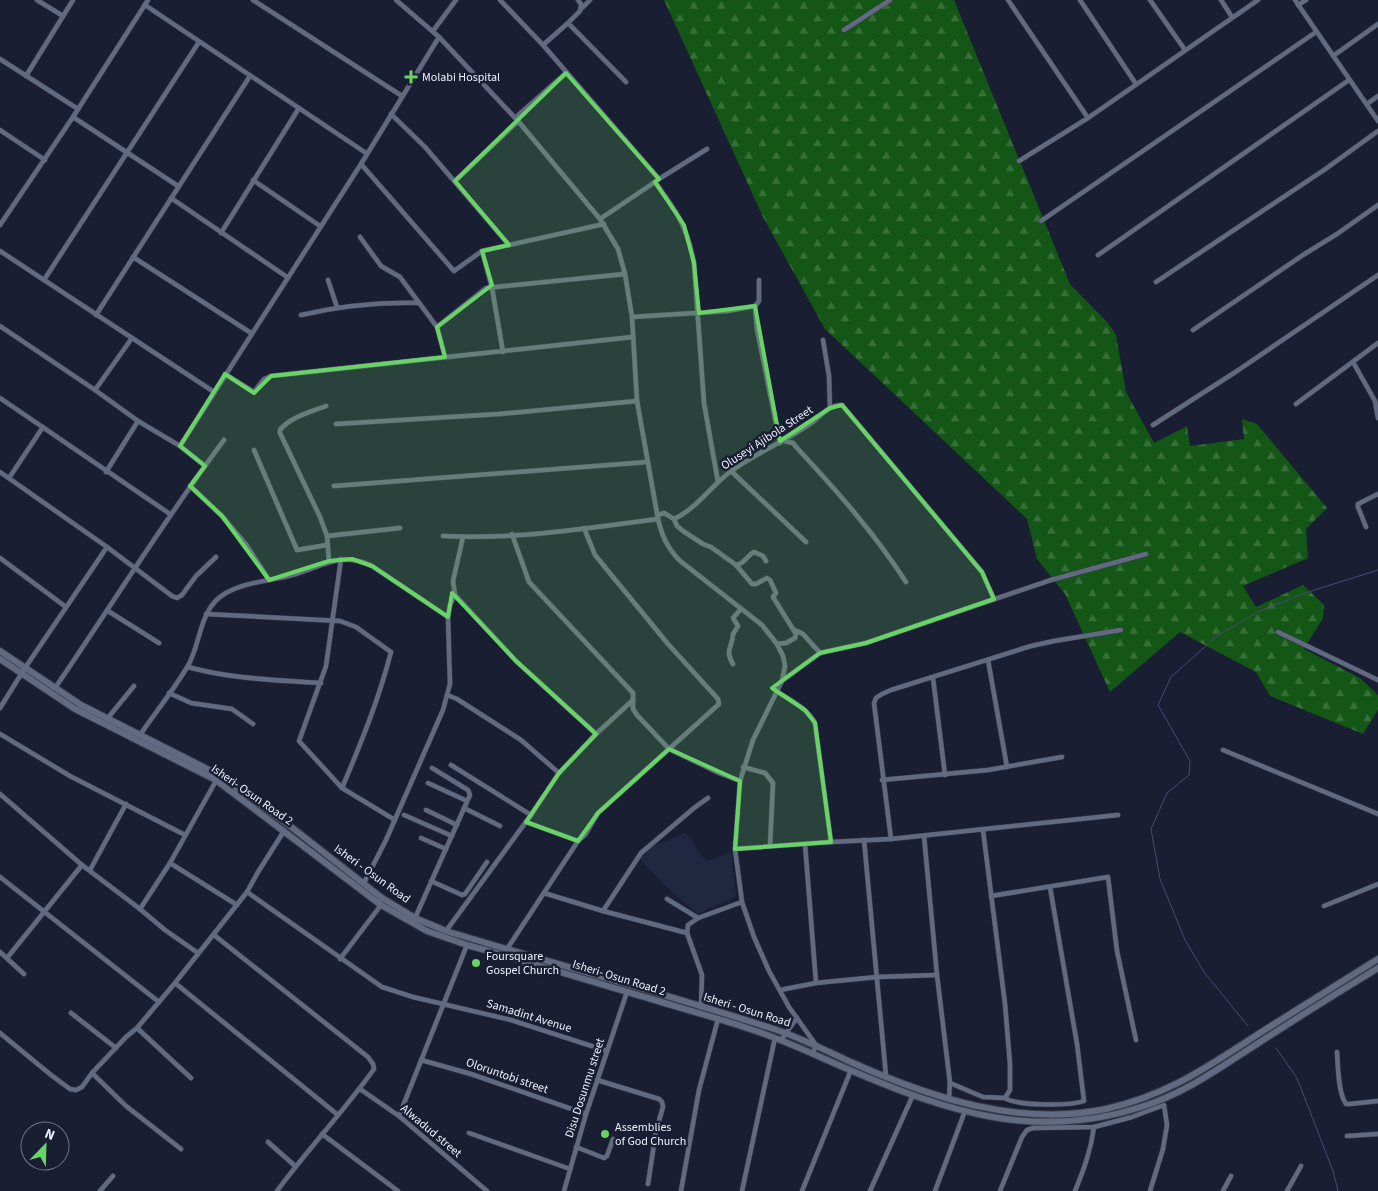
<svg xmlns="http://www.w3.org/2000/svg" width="1378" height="1191" font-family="'Source Sans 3',sans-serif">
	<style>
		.built { fill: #202740 }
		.forest { fill: url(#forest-firs) }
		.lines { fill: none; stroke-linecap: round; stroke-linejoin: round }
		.stream { stroke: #4b4879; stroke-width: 1 }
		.minor-casing { stroke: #383b4b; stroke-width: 5.5 }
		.secondary-casing { stroke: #383b4b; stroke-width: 8 }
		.minor { stroke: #626a81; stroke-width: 4.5 }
		.secondary { stroke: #626a81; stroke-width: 6 }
		.marked { fill: #68d465; fill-opacity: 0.2; stroke: #68d465; stroke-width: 4; stroke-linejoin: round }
		.poi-dot { fill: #68d465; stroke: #191e32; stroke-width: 2 }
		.labels { text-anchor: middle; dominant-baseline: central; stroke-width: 5; stroke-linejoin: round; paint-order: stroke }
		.poi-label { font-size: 12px; fill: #ecf0fe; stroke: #191e32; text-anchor: start }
		.street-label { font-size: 12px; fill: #ecf0fe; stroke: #191e32 }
	</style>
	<defs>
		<pattern id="forest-firs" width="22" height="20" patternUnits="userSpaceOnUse" patternTransform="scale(1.25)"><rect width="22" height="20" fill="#135615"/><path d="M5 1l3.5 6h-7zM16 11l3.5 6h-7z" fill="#366f38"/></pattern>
	</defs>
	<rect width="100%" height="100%" fill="#191e32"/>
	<!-- built -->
	<path class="built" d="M686 833 706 862 731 852 736 896 698 914 673 893 639 858 653 846Z"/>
	<!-- forest -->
	<path class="forest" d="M664 0H954L1070 284 1108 323 1116 335 1126 392 1154 443 1187 426 1190 446 1244 439 1242 419 1257 424 1327 508 1306 529 1308 558 1243 586 1256 607 1303 585 1324 605 1323 618 1304 649 1360 678 1378 695V710L1363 734 1270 696 1256 672 1180 632 1110 692 1065 594 1037 559 1027 519 825 329 763 217Z"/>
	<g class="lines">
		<!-- stream -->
		<g class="stream">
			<path d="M1248 1026 1204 972 1185 940 1160 879 1151 829 1167 793 1189 775 1190 761 1158 705 1171 677 1217 636 1258 612 1305 593 1378 570"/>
			<path d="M1276 1048 1297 1078 1333 1171 1338 1191"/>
		</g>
		<defs>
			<g id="minor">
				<path d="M37 0 63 16"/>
				<path d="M253 0 402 96"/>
				<path d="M396 0 439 37 518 121 600 219 618 249 625 274 632 317 637 401 658 519C662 536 667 547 679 560L762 625 777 644 783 656 785 666 782 681 753 740 740 781 735 849 742 902 754 937 769 971 789 1007 816 1045 813 1053"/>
				<path d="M500 0 543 45 659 179 655 182C677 212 687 226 694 263L704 403 718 482"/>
				<path d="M1008 0 1088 118"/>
				<path d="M1080 0 1136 84"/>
				<path d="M1150 0 1185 50"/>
				<path d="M1221 0 1232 17"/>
				<path d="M1295 0 1378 121"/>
				<path d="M145 5 366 153"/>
				<path d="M1298 5 1306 0"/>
				<path d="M582 8 590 0"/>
				<path d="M568 23 580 11 581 4 578 0"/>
				<path d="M844 30 890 0"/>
				<path d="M433 31 456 0"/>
				<path d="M543 45 568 23 626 82"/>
				<path d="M1333 56 1378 24"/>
				<path d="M0 59 78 109"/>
				<path d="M26 76 73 0"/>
				<path d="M1367 104 1378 96"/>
				<path d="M391 114 425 147 509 245"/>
				<path d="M73 117 178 186"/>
				<path d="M515 118 566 73"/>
				<path d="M0 130 45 160"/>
				<path d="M1019 161 1088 118 1258 0"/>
				<path d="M361 164 454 271 482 251 604 224"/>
				<path d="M659 179 707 149"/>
				<path d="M253 180 320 226"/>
				<path d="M455 181 518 121"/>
				<path d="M171 198 287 277"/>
				<path d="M600 219 655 182"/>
				<path d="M1041 221 1316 32"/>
				<path d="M0 225 73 117 148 0"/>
				<path d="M221 233 299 108"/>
				<path d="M360 237 381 266 400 277 437 327 445 357"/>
				<path d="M0 251 214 392"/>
				<path d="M482 251 492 288 503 352"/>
				<path d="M1098 255 1349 80"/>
				<path d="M133 257 251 333"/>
				<path d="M44 280 199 42"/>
				<path d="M328 280 337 307"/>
				<path d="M759 280V301L755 306 757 329 780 443"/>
				<path d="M1156 282 1324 170 1378 131"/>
				<path d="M96 315 250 76"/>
				<path d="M301 315C341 306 379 302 419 303"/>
				<path d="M632 317 727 311 755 306"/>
				<path d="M0 326 95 390 138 421 180 446 205 466"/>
				<path d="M437 327 486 288 625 274"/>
				<path d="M1193 330 1303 255 1337 234 1378 205"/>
				<path d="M823 340 829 376 830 408"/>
				<path d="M1353 362 1375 401 1378 418"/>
				<path d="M225 374 254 392 264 379 271 376 633 337"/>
				<path d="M95 390 132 338"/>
				<path d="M0 398 170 514"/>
				<path d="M1296 404 1378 343"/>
				<path d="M326 406C311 412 290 417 280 430V433L320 517 327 536 329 561"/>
				<path d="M336 424 499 414 637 401"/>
				<path d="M1153 425 1237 371 1378 275"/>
				<path d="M784 441 793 443 798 449C837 491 875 534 906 582"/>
				<path d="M180 446 361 164 439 37"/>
				<path d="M254 450 297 550 327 545"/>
				<path d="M731 471 806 542"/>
				<path d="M0 472 107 547 172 596 177 598 182 595 196 576 216 557"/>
				<path d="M106 472 138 421"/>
				<path d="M9 478 43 427"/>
				<path d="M190 486 222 516 247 546 269 580"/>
				<path d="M334 486 648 462"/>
				<path d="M658 515 664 513 674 519C696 509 710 487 730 472 754 454 784 442 810 424 820 417 828 405 842 405L982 572 994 599"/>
				<path d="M674 519 677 526 683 531 703 544 711 547 736 565 752 584H756L767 578 770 580 776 593 773 597 796 634 795 638 786 643 777 644"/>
				<path d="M1366 527 1358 507V504L1378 494"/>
				<path d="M512 534 529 582 633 693V709L637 715 669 749 719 773 740 781"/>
				<path d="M327 536 400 528"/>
				<path d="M443 536C515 540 587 528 658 519"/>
				<path d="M463 537 453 581 455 595 516 661 596 734"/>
				<path d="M0 558 66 607"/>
				<path d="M341 559 326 666 299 741 342 788 395 820"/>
				<path d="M736 565C745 564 746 556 754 552L763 556 766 561"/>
				<path d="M108 611 159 643"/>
				<path d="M206 614 340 621 356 627 391 652C379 699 361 743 342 788"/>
				<path d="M448 617 450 605 455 595"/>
				<path d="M795 630 803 634 820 653"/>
				<path d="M1278 632 1378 680"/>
				<path d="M988 660 1007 767"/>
				<path d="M733 664C724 649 733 647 733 634L738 626 733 618 741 609"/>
				<path d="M188 667C231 679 276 680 321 683"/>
				<path d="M933 678 945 775"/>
				<path d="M782 681 820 653 866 643 1051 580 1146 554"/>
				<path d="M55 688C112 605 164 520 224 440"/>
				<path d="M776 691C790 700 807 708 815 723L831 842 891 839 1118 815"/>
				<path d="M169 693 191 703 232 709 253 724"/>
				<path d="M447 695 457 699 521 740 559 773"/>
				<path d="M0 708 25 668 107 547"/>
				<path d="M107 719 134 686"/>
				<path d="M0 734 70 776 185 835"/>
				<path d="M140 735C155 713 172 692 186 669 202 646 197 609 226 593 247 581 273 581 296 574 325 565 341 551 372 566L448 617 450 684 443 710 386 840 364 883"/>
				<path d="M1223 750 1378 814"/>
				<path d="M451 765 531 815"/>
				<path d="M743 767 765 773 773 783 770 846"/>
				<path d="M882 780 988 770 1062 757"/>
				<path d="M428 783 467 801"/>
				<path d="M0 794 82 865 140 909 165 930 198 953"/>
				<path d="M464 808 500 826"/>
				<path d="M426 810 457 825"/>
				<path d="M404 815 452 836"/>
				<path d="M526 822 578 841"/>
				<path d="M924 836 937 975 950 1083 949 1098"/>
				<path d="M421 838 446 849"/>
				<path d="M891 839 874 703 876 698 882 694 891 690 1031 646 1054 641 1121 630"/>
				<path d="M864 840 886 1076"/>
				<path d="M805 844 816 983"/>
				<path d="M735 849 831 842"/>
				<path d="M170 863 237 905"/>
				<path d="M90 870 126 804"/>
				<path d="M0 877 159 1002"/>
				<path d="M431 881 462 895 465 894 487 862"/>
				<path d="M247 892 382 987 413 997 511 1020 607 1051"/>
				<path d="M544 893 603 911 687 933"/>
				<path d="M991 896 1108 877 1117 951 1136 1040"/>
				<path d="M667 899 698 918"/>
				<path d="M1324 906 1378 884"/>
				<path d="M140 909 170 863 217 779"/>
				<path d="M603 911 641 853 694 808 708 798"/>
				<path d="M415 918 470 795 468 790 432 768"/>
				<path d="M446 931 531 815 559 773 596 734 633 700"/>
				<path d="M214 935 368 1057 373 1064 374 1069C344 1111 308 1149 277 1191"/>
				<path d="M507 949 578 841 585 835 598 813 719 704 718 699 668 644 595 555 584 528"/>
				<path d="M0 952 24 974"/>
				<path d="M7 958 82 865"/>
				<path d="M340 959 381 905"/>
				<path d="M175 983 338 1115"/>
				<path d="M780 990 816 983 877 977 937 975"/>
				<path d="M701 1007 702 975 687 933 688 925 698 918 742 902"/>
				<path d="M71 1013 116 1048"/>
				<path d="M137 1028 191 1078"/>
				<path d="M0 1033 51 1075 70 1089 76 1090 82 1087 92 1073 126 1037 137 1028 175 983 247 892 258 872 284 831"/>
				<path d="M781 1040 797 1018"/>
				<path d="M1337 1052C1338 1065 1338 1093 1346 1104H1350L1378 1101"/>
				<path d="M421 1060 471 1074 586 1114"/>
				<path d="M92 1073 126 1106 181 1149"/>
				<path d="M597 1080 659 1099 662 1102 663 1107 656 1131 648 1184"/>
				<path d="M950 1083 983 1097 1005 1098 1010 1090V1064L1005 1004 983 830"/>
				<path d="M360 1089 399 1116 487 1191"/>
				<path d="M1005 1098C1017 1106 1070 1106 1084 1101L1077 1044 1050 887"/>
				<path d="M399 1116 467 945"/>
				<path d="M469 1133 570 1169"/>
				<path d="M322 1134 398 1191"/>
				<path d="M1347 1136 1378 1134"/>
				<path d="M268 1142 295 1166"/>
				<path d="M576 1147 604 1158 607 1156 613 1139"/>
				<path d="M100 1191 113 1176"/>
				<path d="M564 1191 586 1114 627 992"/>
				<path d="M681 1191 699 1090 718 1019"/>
				<path d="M742 1191 775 1038"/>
				<path d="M802 1191 851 1070"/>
				<path d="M870 1191 913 1095"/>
				<path d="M935 1191 965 1111"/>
				<path d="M1000 1191 1022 1137 1027 1130 1033 1128 1094 1127 1132 1117 1164 1105 1167 1125 1163 1149 1150 1191"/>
				<path d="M1075 1191C1084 1169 1091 1150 1094 1127"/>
				<path d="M1223 1191 1231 1176"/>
				<path d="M1287 1191 1301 1166"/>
			</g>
			<g id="secondary">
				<path d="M0 651 81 705 219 775 290 826 382 898 415 918 446 931C555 964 666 994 774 1029 801 1038 827 1051 853 1063 931 1098 1020 1127 1106 1109 1169 1095 1210 1065 1263 1031 1301 1007 1339 983 1378 959"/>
				<path d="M0 659 75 709 216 780 381 905 427 931 467 945C529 962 590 981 651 999 684 1009 718 1018 750 1029 785 1040 817 1056 850 1070 948 1112 1036 1141 1141 1107 1184 1094 1219 1068 1257 1044 1297 1018 1337 993 1378 968"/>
			</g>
		</defs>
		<!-- minor casing -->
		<use href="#minor" class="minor-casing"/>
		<!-- secondary casing -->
		<use href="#secondary" class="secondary-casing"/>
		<!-- minor -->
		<use href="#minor" class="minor"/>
		<!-- secondary -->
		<use href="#secondary" class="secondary"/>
	</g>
	<!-- marked area -->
	<path class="marked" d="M566 73 659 179 655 182 684 225 694 263 699 313 755 306 780 441 830 408 842 405 982 572 994 599 866 643 820 653 772 688 805 710 815 723 831 842 735 849 740 781 669 749 598 813 578 841 526 822 559 773 596 734 516 661 452 593 448 617 372 566 352 559 329 561 269 580 222 516 190 486 205 466 180 446 225 374 254 393 271 376 445 357 437 327 492 285 482 251 509 245 455 181Z"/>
	<!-- markers -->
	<g class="poi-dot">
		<path d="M408.5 69.5h5v5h5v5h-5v5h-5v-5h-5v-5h5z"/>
		<circle cx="476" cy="963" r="5"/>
		<circle cx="605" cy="1134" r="5"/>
	</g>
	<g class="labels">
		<!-- poi labels -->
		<g class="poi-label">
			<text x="422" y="77">Molabi Hospital</text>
			<text x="486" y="956">Foursquare<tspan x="486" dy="14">Gospel Church</tspan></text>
			<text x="615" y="1127">Assemblies<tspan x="615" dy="14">of God Church</tspan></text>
		</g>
		<!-- street labels -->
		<g class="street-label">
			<text transform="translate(767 438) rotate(-33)">Oluseyi Ajibola Street</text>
			<text transform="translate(252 795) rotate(35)">Isheri- Osun Road 2</text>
			<text transform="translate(372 874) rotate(36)">Isheri - Osun Road</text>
			<text transform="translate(619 978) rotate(17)">Isheri- Osun Road 2</text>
			<text transform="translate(747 1010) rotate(17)">Isheri - Osun Road</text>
			<text transform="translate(529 1016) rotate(17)">Samadint Avenue</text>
			<text transform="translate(507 1076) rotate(19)">Oloruntobi street</text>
			<text transform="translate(585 1088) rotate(-72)">Disu Dosunmu street</text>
			<text transform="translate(431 1131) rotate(40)">Alwadud street</text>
		</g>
	</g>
	<!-- north arrow -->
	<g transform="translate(45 1146) rotate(23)"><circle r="24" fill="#191e32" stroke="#6d7284"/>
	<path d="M0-4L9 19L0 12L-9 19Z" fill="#68d465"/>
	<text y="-8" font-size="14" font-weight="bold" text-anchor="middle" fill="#ecf0fe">N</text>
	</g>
</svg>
